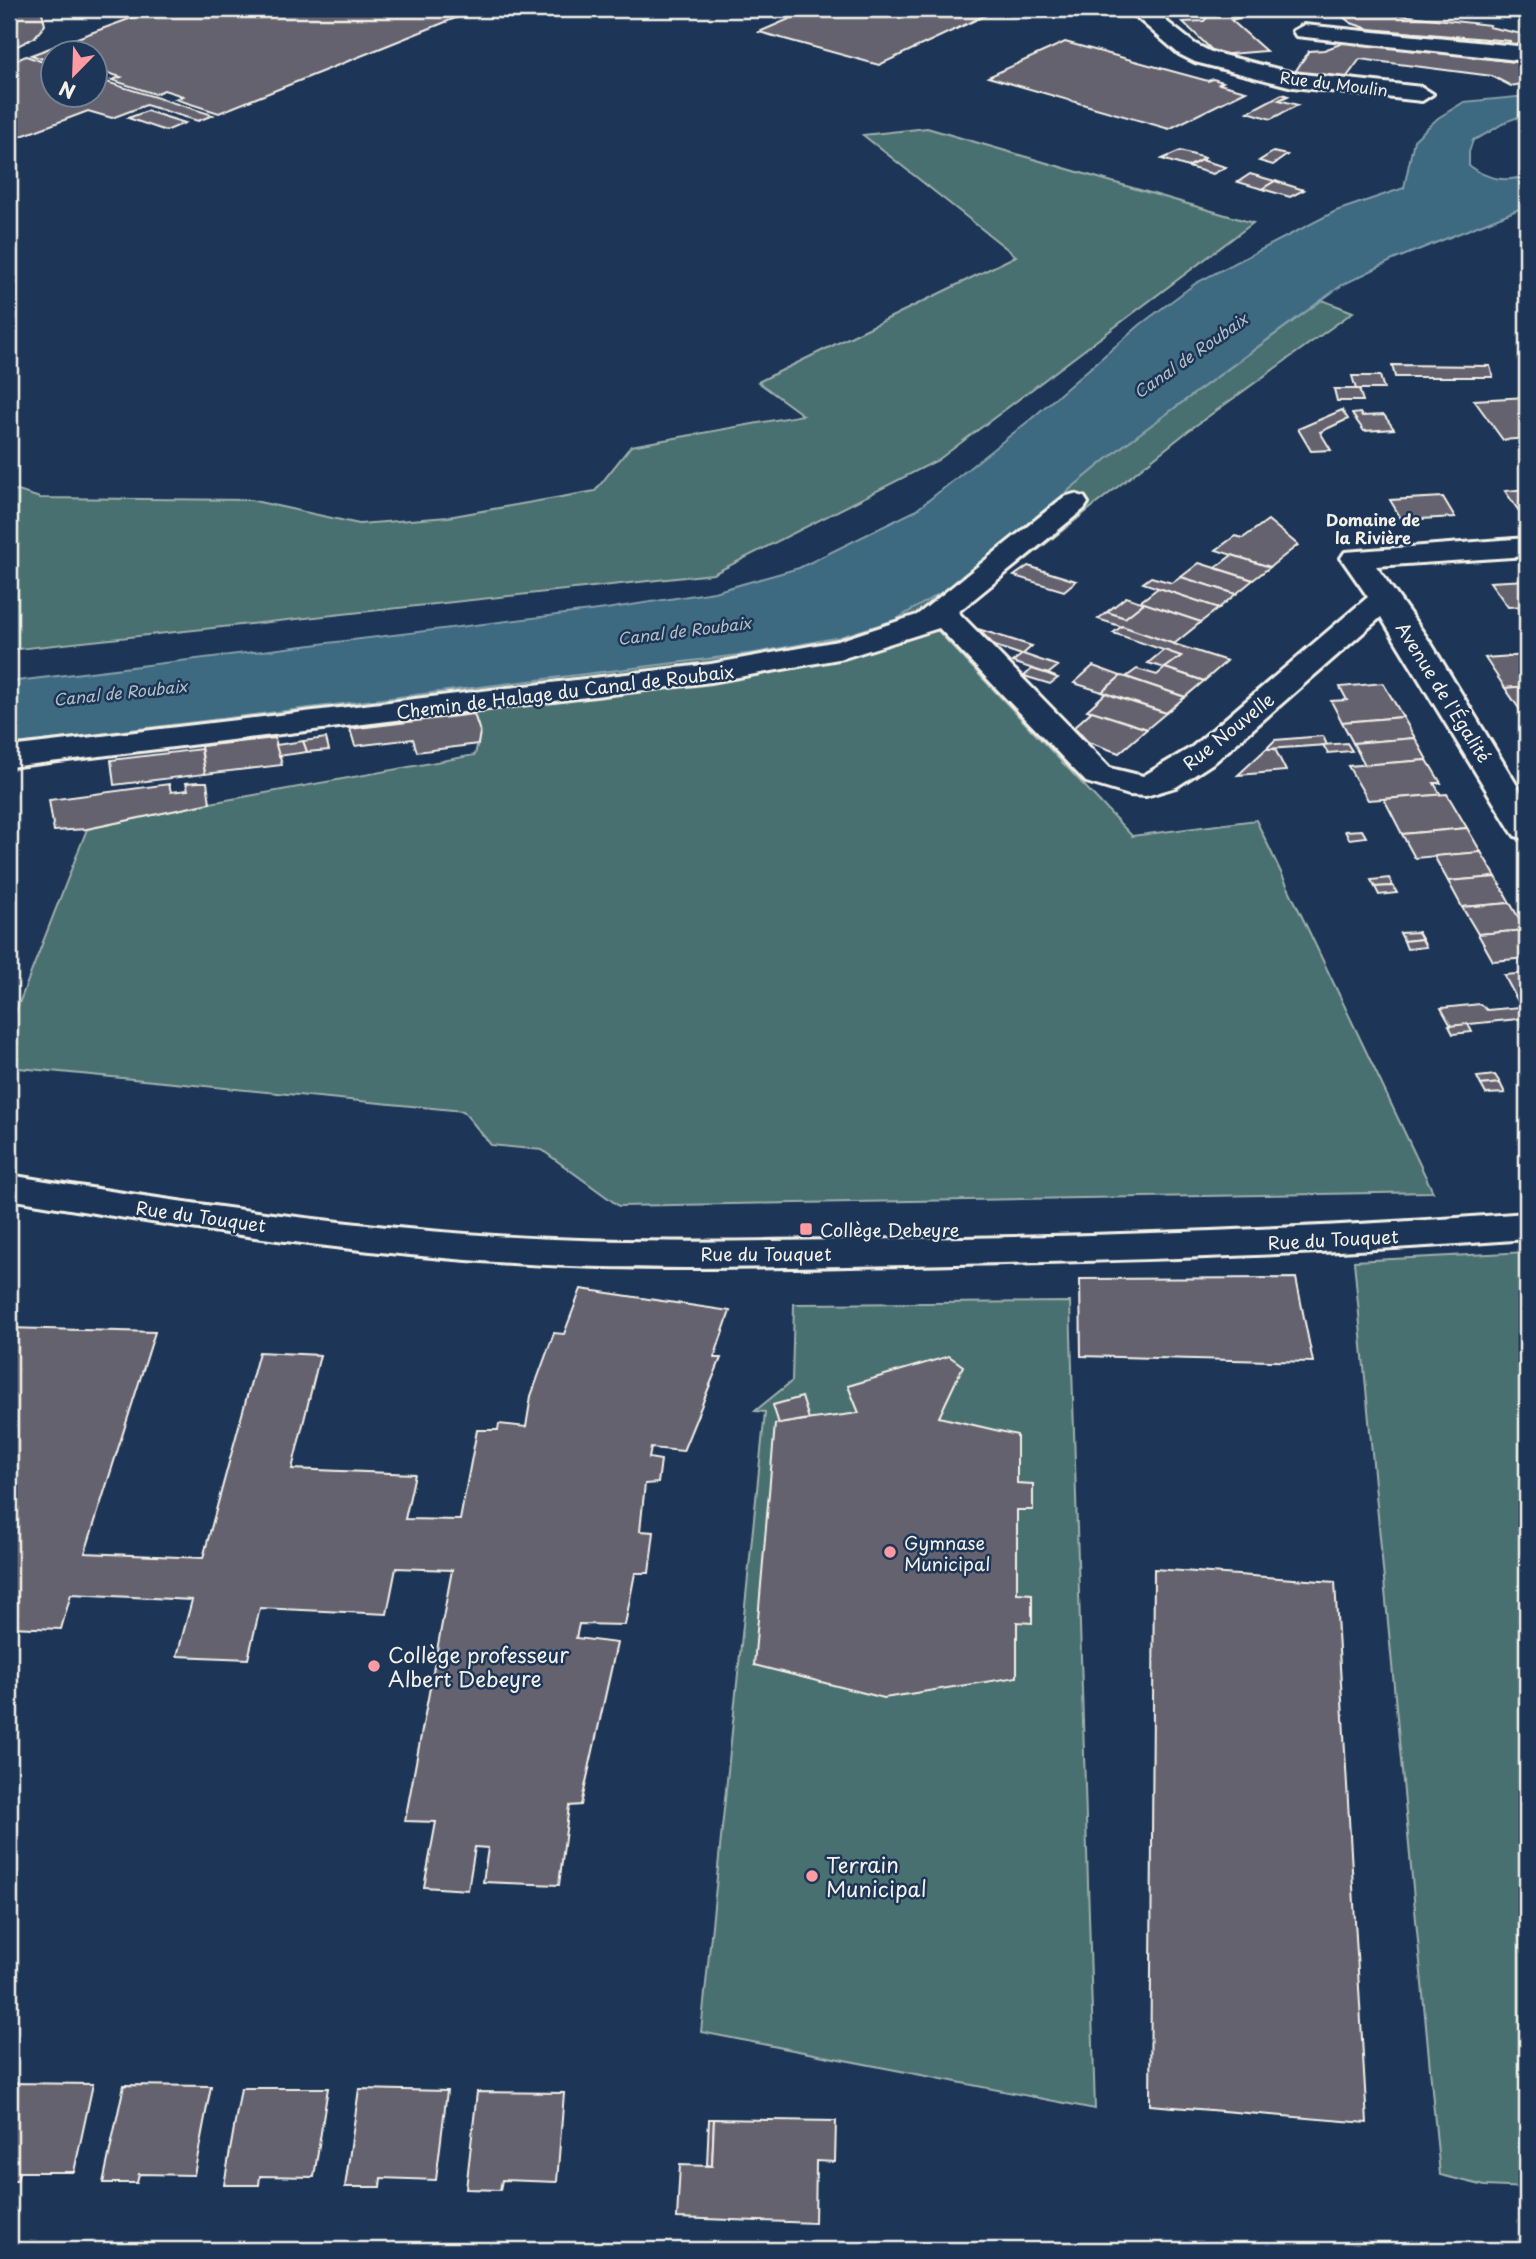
<svg xmlns="http://www.w3.org/2000/svg" width="1536" height="2259" font-family="'Playpen Sans',sans-serif">
	<style>
		.green { fill: #4a6f71; stroke: #9fb0ac; stroke-width: 2 }
		.water { fill: #3c6981; stroke: #869faa; stroke-width: 2 }
		.building { fill: #656270; stroke: #f4f1e8; stroke-width: 2 }
		.lines { fill: none; stroke-linecap: round; stroke-linejoin: round }
		.minor-casing { stroke: #f4f1e8; stroke-width: 6 }
		.minor { fill: #1d3557; fill-rule: evenodd }
		.poi-dot { fill: #ff9aa2; stroke: #1d3557; stroke-width: 2.5 }
		.labels { text-anchor: middle; dominant-baseline: central; stroke-width: 5; stroke-linejoin: round; paint-order: stroke }
		.far-street-label { font-size: 16px; fill: #f4f1e8; stroke: #1d3557 }
		.far-water-label { font-size: 16px; font-style: italic; fill: #b4c1c4; stroke: #1d3557 }
		.far-neighbourhood-label { font-size: 16px; font-weight: bold; fill: #f4f1e8; stroke: #1d3557 }
		.street-label { font-size: 18px; fill: #f4f1e8; stroke: #1d3557 }
		.poi-label { font-size: 18px; fill: #f4f1e8; stroke: #1d3557; text-anchor: start }
		.near-poi-label { font-size: 21px; fill: #f4f1e8; stroke: #1d3557; text-anchor: start }
	</style>
	<rect width="100%" height="100%" fill="#1d3557"/>
	<filter id="ink" filterUnits="userSpaceOnUse"><feTurbulence type="fractalNoise" baseFrequency=".0143" numOctaves="2"/><feDisplacementMap in="SourceGraphic" scale="14" xChannelSelector="R" yChannelSelector="G"/><feConvolveMatrix kernelMatrix="1 2 1 2 8 2 1 2 1" color-interpolation-filters="sRGB"/></filter>
	<g filter="url(#ink)">
		<!-- green -->
		<g class="green">
			<path d="M927 128 1253 223 938 460 713 574 9 650V488L40 498 250 500 359 524 448 517 595 491 631 446 803 415 758 382 1016 256 863 135Z"/>
			<path d="M1322 300 1353 312 1188 431 937 630 1132 836 1256 820 1433 1192 619 1206 542 1150 491 1145 463 1111 9 1067V1029L87 829 210 803 475 755 480 732 474 714 9 762V745L755 653 840 637 950 587 1124 445Z"/>
			<path d="M1527 1252V2188L1485 2186 1440 2175 1354 1261Z"/>
			<path d="M1070 1302 1095 2109 701 2032 765 1412 755 1411 792 1381 794 1304Z"/>
		</g>
		<!-- water -->
		<path class="water" d="M1527 96V115C1500 120 1497 131 1473 140L1469 152V166C1489 180 1505 182 1527 176V189L1524 190 1527 192V206L1393 260 1342 285 1124 445 950 587 895 620 840 637 755 653 9 745V682L606 609 714 592 799 568 915 511 1031 419 1141 324 1196 283 1336 211 1404 188 1414 140 1438 118 1464 102Z"/>
		<!-- building -->
		<g class="building">
			<path d="M9 9H37L42 12 45 25 34 38 9 50Z"/>
			<path d="M156 9H478L219 113 175 99 183 96 164 90 155 94 112 80 121 77 94 69V52H52V62L31 55Z"/>
			<path d="M812 9H999L879 65 759 32Z"/>
			<path d="M1197 9H1270L1231 20 1266 51 1217 55 1183 22 1204 21 1210 14Z"/>
			<path d="M1333 9H1384L1391 14 1490 25 1489 27 1527 35V47L1509 45 1510 41 1369 29 1351 23Z"/>
			<path d="M1351 40 1522 63 1527 66V83L1511 86 1492 76 1360 59 1346 78 1295 72 1309 51 1324 50Z"/>
			<path d="M1065 42 1208 81 1213 79 1223 82 1219 84 1246 91 1169 129 988 77Z"/>
			<path d="M26 56 52 65V94H94V78L213 115 198 121 146 105 112 118 88 111 19 137 9 133V63Z"/>
			<path d="M1282 94 1288 96 1279 100 1298 105 1271 119 1248 112Z"/>
			<path d="M147 111 185 123 166 131 128 118Z"/>
			<path d="M1180 151 1205 158 1188 167 1162 159Z"/>
			<path d="M1273 152 1287 155 1273 165 1259 161Z"/>
			<path d="M1201 160 1226 167 1213 174 1188 167Z"/>
			<path d="M1250 174 1275 181 1262 189 1238 182Z"/>
			<path d="M1275 181 1304 190 1290 197 1262 189Z"/>
			<path d="M1392 365 1490 366 1493 377H1395Z"/>
			<path d="M1352 376H1380L1384 389H1356Z"/>
			<path d="M1334 389H1359L1363 401H1337Z"/>
			<path d="M1527 397V438L1503 440 1474 400Z"/>
			<path d="M1342 410 1348 419 1320 432 1331 450 1311 451 1298 429Z"/>
			<path d="M1360 413 1362 416 1384 415 1394 429 1364 431 1352 414Z"/>
			<path d="M1527 489V521H1526L1505 491Z"/>
			<path d="M1443 497 1455 517 1402 520 1390 500Z"/>
			<path d="M1268 520 1298 545 1270 567 1216 550 1235 536 1243 538Z"/>
			<path d="M1232 555 1270 567 1253 580 1215 568Z"/>
			<path d="M1199 563 1215 568 1253 580 1236 594 1181 577Z"/>
			<path d="M1028 566 1076 581 1064 591 1014 576Z"/>
			<path d="M1151 577 1172 583 1181 577 1236 594 1219 608 1143 583Z"/>
			<path d="M1527 580V606L1508 607 1490 582Z"/>
			<path d="M1158 588 1165 590 1219 608 1201 622 1140 602Z"/>
			<path d="M1126 597 1144 603 1125 618 1107 612Z"/>
			<path d="M1144 603 1201 622 1174 644 1098 619 1107 612 1125 618Z"/>
			<path d="M1122 626 1174 644 1227 661 1204 681 1165 668 1181 656 1113 633Z"/>
			<path d="M978 629 1032 646 1022 655 995 646Z"/>
			<path d="M1164 650 1181 656 1165 668 1148 663Z"/>
			<path d="M1023 654 1058 666 1048 674 1012 662Z"/>
			<path d="M1527 655V686L1505 688 1485 658Z"/>
			<path d="M1093 666 1121 676 1102 692 1074 683Z"/>
			<path d="M1165 668 1204 681 1185 697 1126 677 1137 669 1157 675Z"/>
			<path d="M1032 669 1048 674 1058 678 1050 684 1024 676Z"/>
			<path d="M1121 676 1126 677 1185 697 1166 713 1102 692Z"/>
			<path d="M1383 683 1403 717 1342 722 1331 701 1347 700 1340 687Z"/>
			<path d="M1527 686V720L1505 688Z"/>
			<path d="M1106 693 1116 697 1166 713 1147 729 1087 710Z"/>
			<path d="M1092 711 1147 729 1119 753 1088 742 1074 727Z"/>
			<path d="M474 714 480 732 478 744 417 752 413 739 355 746 350 729Z"/>
			<path d="M1403 717 1415 738 1353 743 1342 722Z"/>
			<path d="M1323 736 1327 745 1266 749 1275 740Z"/>
			<path d="M275 738 282 765 205 774 201 746Z"/>
			<path d="M326 738 329 750 307 752 303 741Z"/>
			<path d="M1415 738 1427 760 1365 765 1353 743Z"/>
			<path d="M303 741 307 752 279 756 276 745Z"/>
			<path d="M1347 743 1352 751 1328 753 1323 745Z"/>
			<path d="M201 749 205 774 114 785 111 760Z"/>
			<path d="M1266 749H1275L1286 771 1238 775Z"/>
			<path d="M1427 760 1441 783H1434L1441 795 1368 800 1348 766Z"/>
			<path d="M199 782H207L210 803 87 829 54 831 49 800 169 784 171 792 188 790 186 783Z"/>
			<path d="M1447 794 1467 828 1402 834 1384 799Z"/>
			<path d="M1467 828 1481 852 1415 858 1402 834Z"/>
			<path d="M1362 830 1366 837 1349 839 1345 831Z"/>
			<path d="M1481 852 1496 877 1448 881 1434 856Z"/>
			<path d="M1496 877 1510 903 1462 907 1448 881Z"/>
			<path d="M1389 878 1393 886 1375 887 1371 880Z"/>
			<path d="M1393 886 1397 893 1379 895 1375 887Z"/>
			<path d="M1510 903 1526 930 1478 934 1462 907Z"/>
			<path d="M1526 930 1527 958 1493 961 1478 934Z"/>
			<path d="M1418 932 1422 939 1404 941 1400 933Z"/>
			<path d="M1422 939 1426 947 1407 949 1404 941Z"/>
			<path d="M1527 973V1018L1451 1026 1441 1008 1480 1004 1487 1010 1521 1007 1504 975Z"/>
			<path d="M1468 1024 1472 1032 1453 1034 1449 1026Z"/>
			<path d="M1495 1075 1500 1083 1481 1085 1477 1077Z"/>
			<path d="M1500 1083 1505 1093 1486 1094 1481 1085Z"/>
			<path d="M1296 1278 1313 1362 1081 1356 1080 1279Z"/>
			<path d="M581 1289 730 1311 714 1358H721L683 1451 651 1448 649 1458 661 1460 658 1483 645 1484 640 1531 654 1532 649 1573H635L625 1625 579 1624 576 1638 617 1643 581 1805 569 1806 559 1885 483 1882 488 1848 475 1847 468 1890 424 1887 436 1822 405 1821 452 1570 396 1568 387 1614 260 1608 248 1659 177 1656 192 1600 71 1594 61 1629 9 1627V1328L155 1332 85 1553 203 1558 259 1352 320 1355 292 1469 415 1474 405 1519 460 1520 477 1430H498L499 1424 526 1427 531 1396 554 1333 564 1334Z"/>
			<path d="M949 1356 963 1366 939 1417 1017 1435V1483L1033 1484V1510H1017V1593L1032 1594V1623L1017 1622V1677L884 1698 754 1665 775 1424 859 1413 848 1386Z"/>
			<path d="M802 1397 809 1419 779 1424 773 1405Z"/>
			<path d="M1154 1569 1335 1582 1367 2123 1150 2105Z"/>
			<path d="M9 2083 93 2084 74 2172H19L17 2181H9Z"/>
			<path d="M124 2085 211 2086 194 2175 139 2174 137 2183H103Z"/>
			<path d="M241 2088H328L314 2177 260 2176 259 2185H224Z"/>
			<path d="M359 2089 447 2091 436 2180 381 2178 380 2187H345Z"/>
			<path d="M477 2092 564 2093 557 2182 502 2180 500 2190 466 2189Z"/>
			<path d="M709 2119H714L712 2166 707 2165Z"/>
			<path d="M714 2119 836 2121 835 2162 816 2161 815 2223 677 2218 680 2165 712 2166Z"/>
		</g>
		<g class="lines">
			<defs>
				<g id="minor">
					<path d="M1127 9H1151L1195 44 1211 52 1293 73 1422 87 1433 94 1422 101 1293 87 1195 62 1179 54Z"/>
					<path d="M1304 25 1527 47V61L1296 36 1293 31Z"/>
					<path d="M1074 494 1084 497 1088 503 1084 509 958 612 1110 768 1143 776 1192 747 1368 597 1341 558 1345 552 1527 538V556L1376 566 1432 645 1527 802V839L1515 836 1510 829 1381 617 1216 761 1176 787 1146 796 1129 795 1086 782 939 628 844 658 711 682 9 767V747L711 664 838 641 917 615 1064 497Z"/>
					<path d="M9 1175C170 1201 332 1225 495 1236 630 1245 765 1241 900 1239 1109 1236 1318 1229 1527 1213V1239C1321 1255 1115 1261 908 1265 770 1267 632 1272 495 1262 332 1251 170 1226 9 1199Z"/>
				</g>
			</defs>
			<!-- minor casing -->
			<use href="#minor" class="minor-casing"/>
			<!-- minor -->
			<use href="#minor" class="minor"/>
		</g>
	</g>
	<!-- markers -->
	<g class="poi-dot">
		<rect x="799" y="1222" width="14" height="14" rx="3.5"/>
		<circle cx="890" cy="1552" r="7"/>
		<circle cx="374" cy="1666" r="7"/>
		<circle cx="812" cy="1876" r="7"/>
	</g>
	<g class="labels">
		<!-- far-street labels -->
		<g class="far-street-label">
			<text transform="translate(1334 83) rotate(7)">Rue du Moulin</text>
		</g>
		<!-- far-water labels -->
		<g class="far-water-label">
			<text transform="translate(1190 355) rotate(-35)">Canal de Roubaix</text>
			<text transform="translate(684 630) rotate(-7)">Canal de Roubaix</text>
			<text transform="translate(120 692) rotate(-6)">Canal de Roubaix</text>
		</g>
		<!-- far-neighbourhood labels -->
		<g class="far-neighbourhood-label">
			<text x="1373" y="519">Domaine de<tspan x="1373" dy="18">la Rivière</tspan></text>
		</g>
		<!-- street labels -->
		<g class="street-label">
			<text transform="translate(565 691) rotate(-7)">Chemin de Halage du Canal de Roubaix</text>
			<text transform="translate(1444 692) rotate(58)">Avenue de l'Égalité</text>
			<text transform="translate(1228 731) rotate(-39)">Rue Nouvelle</text>
			<text transform="translate(201 1216) rotate(8)">Rue du Touquet</text>
			<text transform="translate(1333 1239) rotate(-3)">Rue du Touquet</text>
			<text x="766" y="1253">Rue du Touquet</text>
		</g>
		<!-- poi labels -->
		<g class="poi-label">
			<text x="820" y="1229">Collège Debeyre</text>
			<text x="904" y="1542">Gymnase<tspan x="904" dy="21">Municipal</tspan></text>
		</g>
		<!-- near-poi labels -->
		<g class="near-poi-label">
			<text x="388" y="1654">Collège professeur<tspan x="388" dy="24">Albert Debeyre</tspan></text>
			<text x="826" y="1864">Terrain<tspan x="826" dy="24">Municipal</tspan></text>
		</g>
	</g>
	<!-- margin -->
	<rect width="1536" height="2259" fill="none" stroke="#1d3557" stroke-width="35"/>
	<rect x="18" y="18" width="1501" height="2224" fill="none" stroke="#f4f1e8" stroke-width="2.5" filter="url(#ink)"/>
	<!-- north arrow -->
	<g transform="translate(74 74) rotate(203)"><circle r="33" fill="#1d3557" stroke="#738091" stroke-width="2"/>
	<path d="M0-5L12 26L0 18L-12 26Z" fill="#ff9aa2"/>
	<text y="-10" font-size="19" font-weight="bold" text-anchor="middle" fill="#f4f1e8">N</text>
	</g>
</svg>
